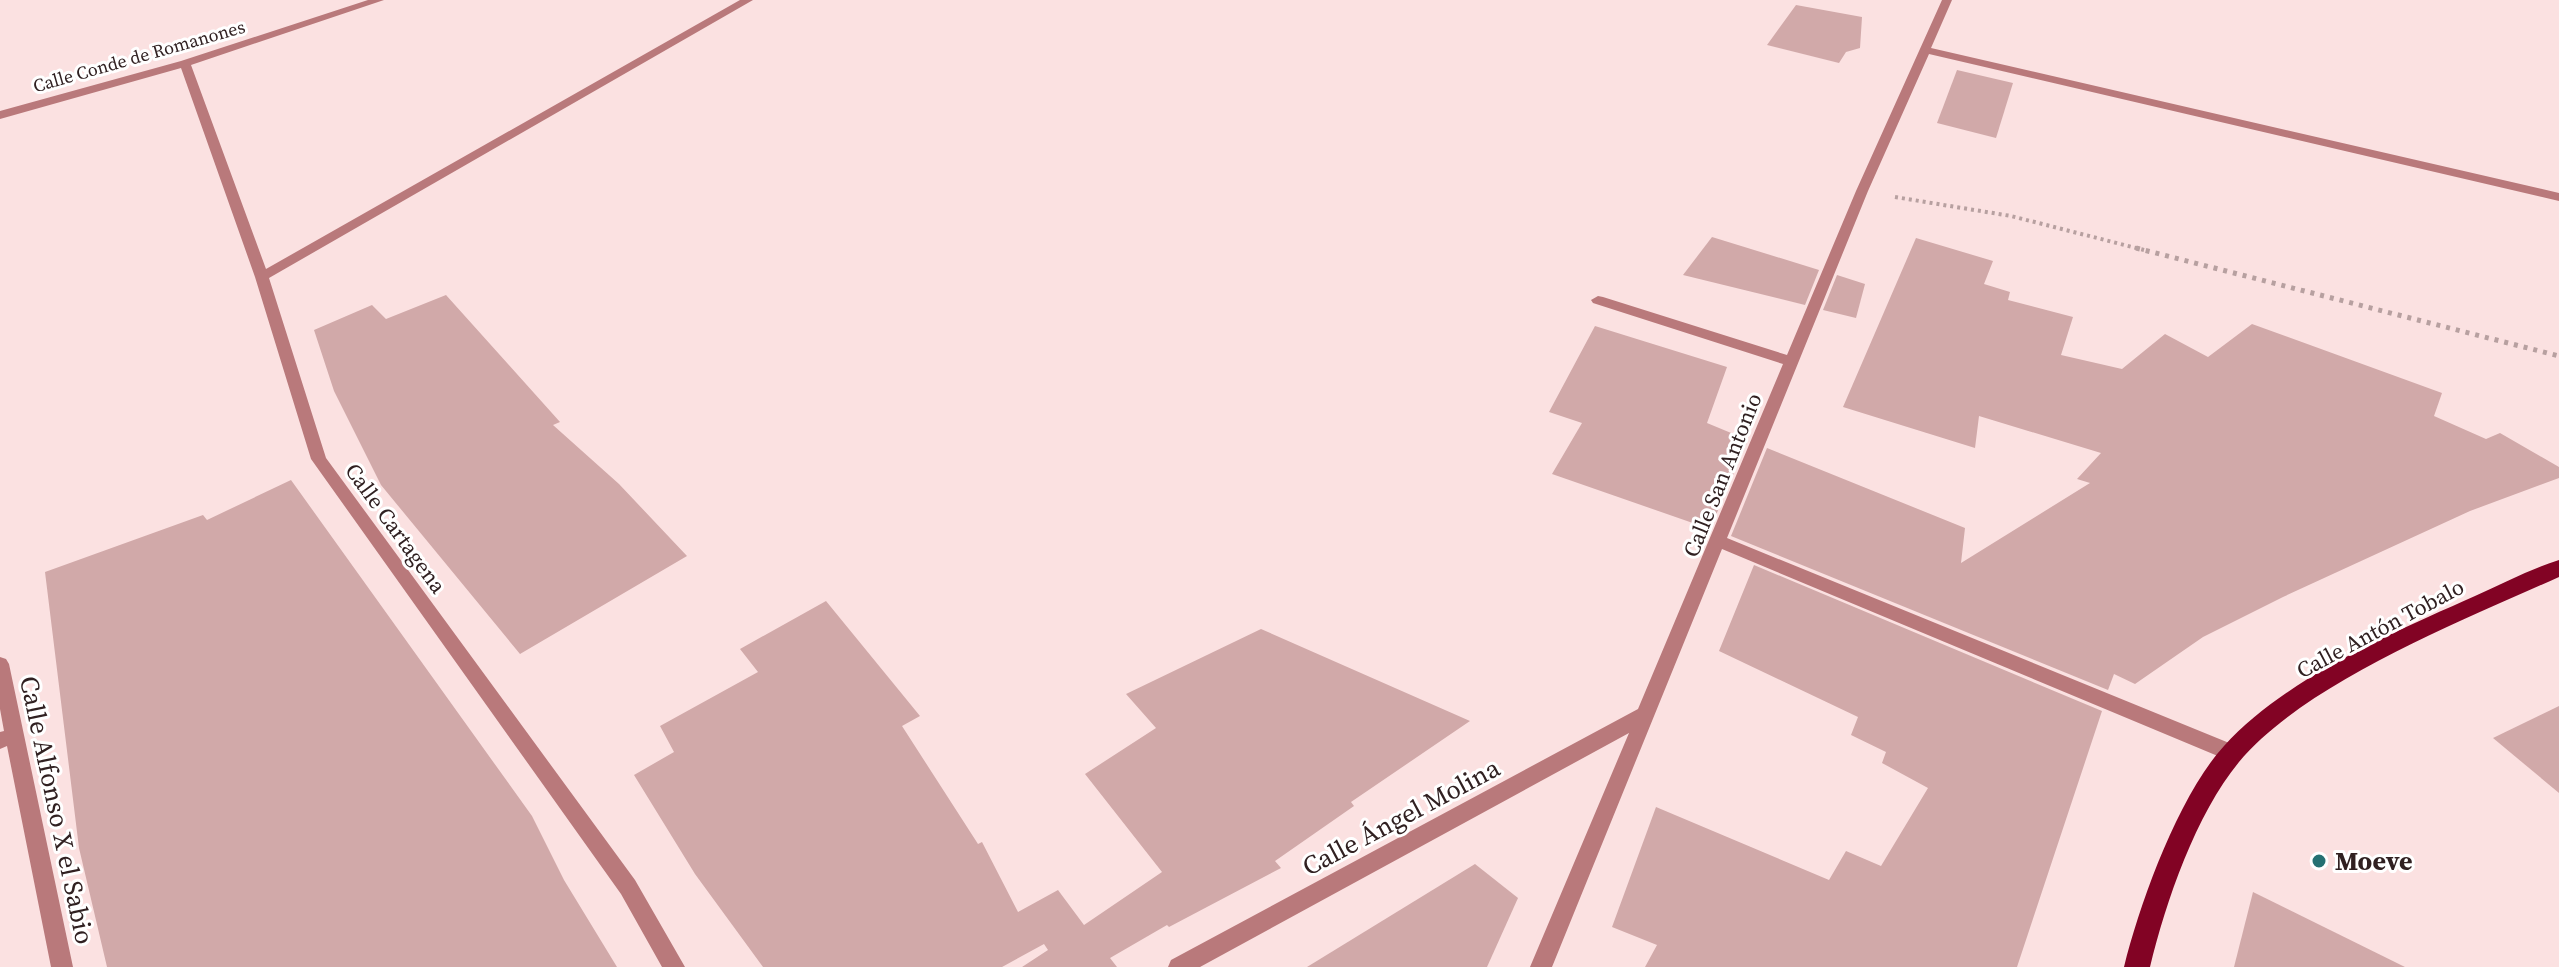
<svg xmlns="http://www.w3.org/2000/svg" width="2559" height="967" font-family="'Source Serif 4',serif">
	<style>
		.building { fill: #d1a9a9 }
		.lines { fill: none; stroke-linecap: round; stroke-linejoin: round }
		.path-far1 { stroke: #b7a0a0; stroke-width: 4; stroke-dasharray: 3 4; stroke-linecap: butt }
		.path { stroke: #b7a0a0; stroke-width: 5; stroke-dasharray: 4 6; stroke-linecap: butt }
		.minor { fill: #b9797b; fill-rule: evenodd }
		.primary { fill: #820324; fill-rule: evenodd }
		.poi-dot { fill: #257072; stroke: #fff; stroke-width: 3 }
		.labels { text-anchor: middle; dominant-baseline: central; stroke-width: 6; stroke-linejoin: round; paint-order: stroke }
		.far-street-label { font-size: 18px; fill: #302021; stroke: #fff }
		.street-label { font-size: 22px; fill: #302021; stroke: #fff }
		.near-street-label { font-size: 26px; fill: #302021; stroke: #fff }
		.near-poi-label { font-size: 26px; font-weight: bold; fill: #302021; stroke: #fff; text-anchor: start }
	</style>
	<rect width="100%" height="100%" fill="#fbe1e1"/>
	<!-- building -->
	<g class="building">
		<path d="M1796 5 1862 17 1860 48 1846 52 1839 63 1767 45Z"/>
		<path d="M1957 70 2013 83 1996 138 1937 123Z"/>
		<path d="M1712 237 1819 270 1805 305 1683 275Z"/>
		<path d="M1916 238 1993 261 1984 284 2010 292 2008 300 2073 317 2061 355 2122 369 2165 334 2208 357 2252 324 2442 393 2434 416 2486 439 2500 433 2559 467V478L2470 511 2283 597 2203 637 2135 684 2114 674 2108 690 1731 536 1767 448 1965 528 1961 563 2090 483 2077 479 2101 453 1979 416 1975 448 1843 407Z"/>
		<path d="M1837 275 1865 284 1856 318 1823 310Z"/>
		<path d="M446 295 560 422 553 425 619 484 687 556 520 654 381 485 334 391 314 330 372 305 386 319Z"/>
		<path d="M1595 326 1727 367 1707 423 1748 440 1710 529 1552 474 1582 423 1549 412Z"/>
		<path d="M291 480 532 816 564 880 617 967H107L79 848 45 572 203 515 207 520Z"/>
		<path d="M1754 565 2102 711 2017 967H1645L1657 945 1612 927 1656 807 1829 880 1846 851 1881 866 1928 788 1882 763 1886 752 1851 735 1858 717 1719 651Z"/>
		<path d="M826 601 920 716 902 726 978 844 982 842 1018 912 1058 890 1084 925 1162 872 1085 774 1156 728 1126 694 1261 629 1470 721 1351 802 1354 806 1275 861 1281 868 1169 927 1167 925 1110 958 1117 967H1022L1048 950 1044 944 1002 967H763L695 874 634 775 674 752 660 726 758 672 740 649Z"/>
		<path d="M2559 706V793L2493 738Z"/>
		<path d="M1475 864 1518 898 1487 967H1307Z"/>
		<path d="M2253 892 2405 967H2234Z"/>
	</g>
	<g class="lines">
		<!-- path-far1 -->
		<path class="path-far1" d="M1895 197 2011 216 2144 250"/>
		<!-- path -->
		<path class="path" d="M2136 248 2559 356"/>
		<!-- minor -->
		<g class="minor">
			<path d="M368 0H384L191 65 266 269 740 0H753L269 278 326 458 635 880 685 967H662L621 894 311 459 255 277 181 68 0 119V111L181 61Z"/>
			<path d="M1942 0H1952L1931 48 2559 193V201L1929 54 1868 191 1727 538 2239 747 2242 753 2239 759 2232 761 2225 759 1722 549 1552 967H1530L1629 733 1200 967H1168L1171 960 1638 709 1783 364 1593 303 1591 300 1598 296 1603 297 1787 355 1856 191Z"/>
			<path d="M0 657 6 659 9 664 73 967H51L7 746 0 749V732L4 731 0 709Z"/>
		</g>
		<!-- primary -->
		<path class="primary" d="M2559 560V577C2464 620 2306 682 2239 762 2196 814 2166 901 2150 967H2124C2140 902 2179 795 2224 746 2286 678 2392 633 2475 596 2502 584 2530 569 2559 560Z"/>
	</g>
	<!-- markers -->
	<circle class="poi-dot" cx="2319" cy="861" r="8"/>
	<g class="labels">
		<!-- far-street labels -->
		<g class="far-street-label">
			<text transform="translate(139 56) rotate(-16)">Calle Conde de Romanones</text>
		</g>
		<!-- street labels -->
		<g class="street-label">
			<text transform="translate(1722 475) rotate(-68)">Calle San Antonio</text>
			<text transform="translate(396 528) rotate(54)">Calle Cartagena</text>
			<text transform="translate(2380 628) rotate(-28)">Calle Antón Tobalo</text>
		</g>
		<!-- near-street labels -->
		<g class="near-street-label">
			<text transform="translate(57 810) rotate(78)">Calle Alfonso X el Sabio</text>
			<text transform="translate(1401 817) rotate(-28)">Calle Ángel Molina</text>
		</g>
		<!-- near-poi labels -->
		<g class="near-poi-label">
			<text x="2335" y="861">Moeve</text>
		</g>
	</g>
</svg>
